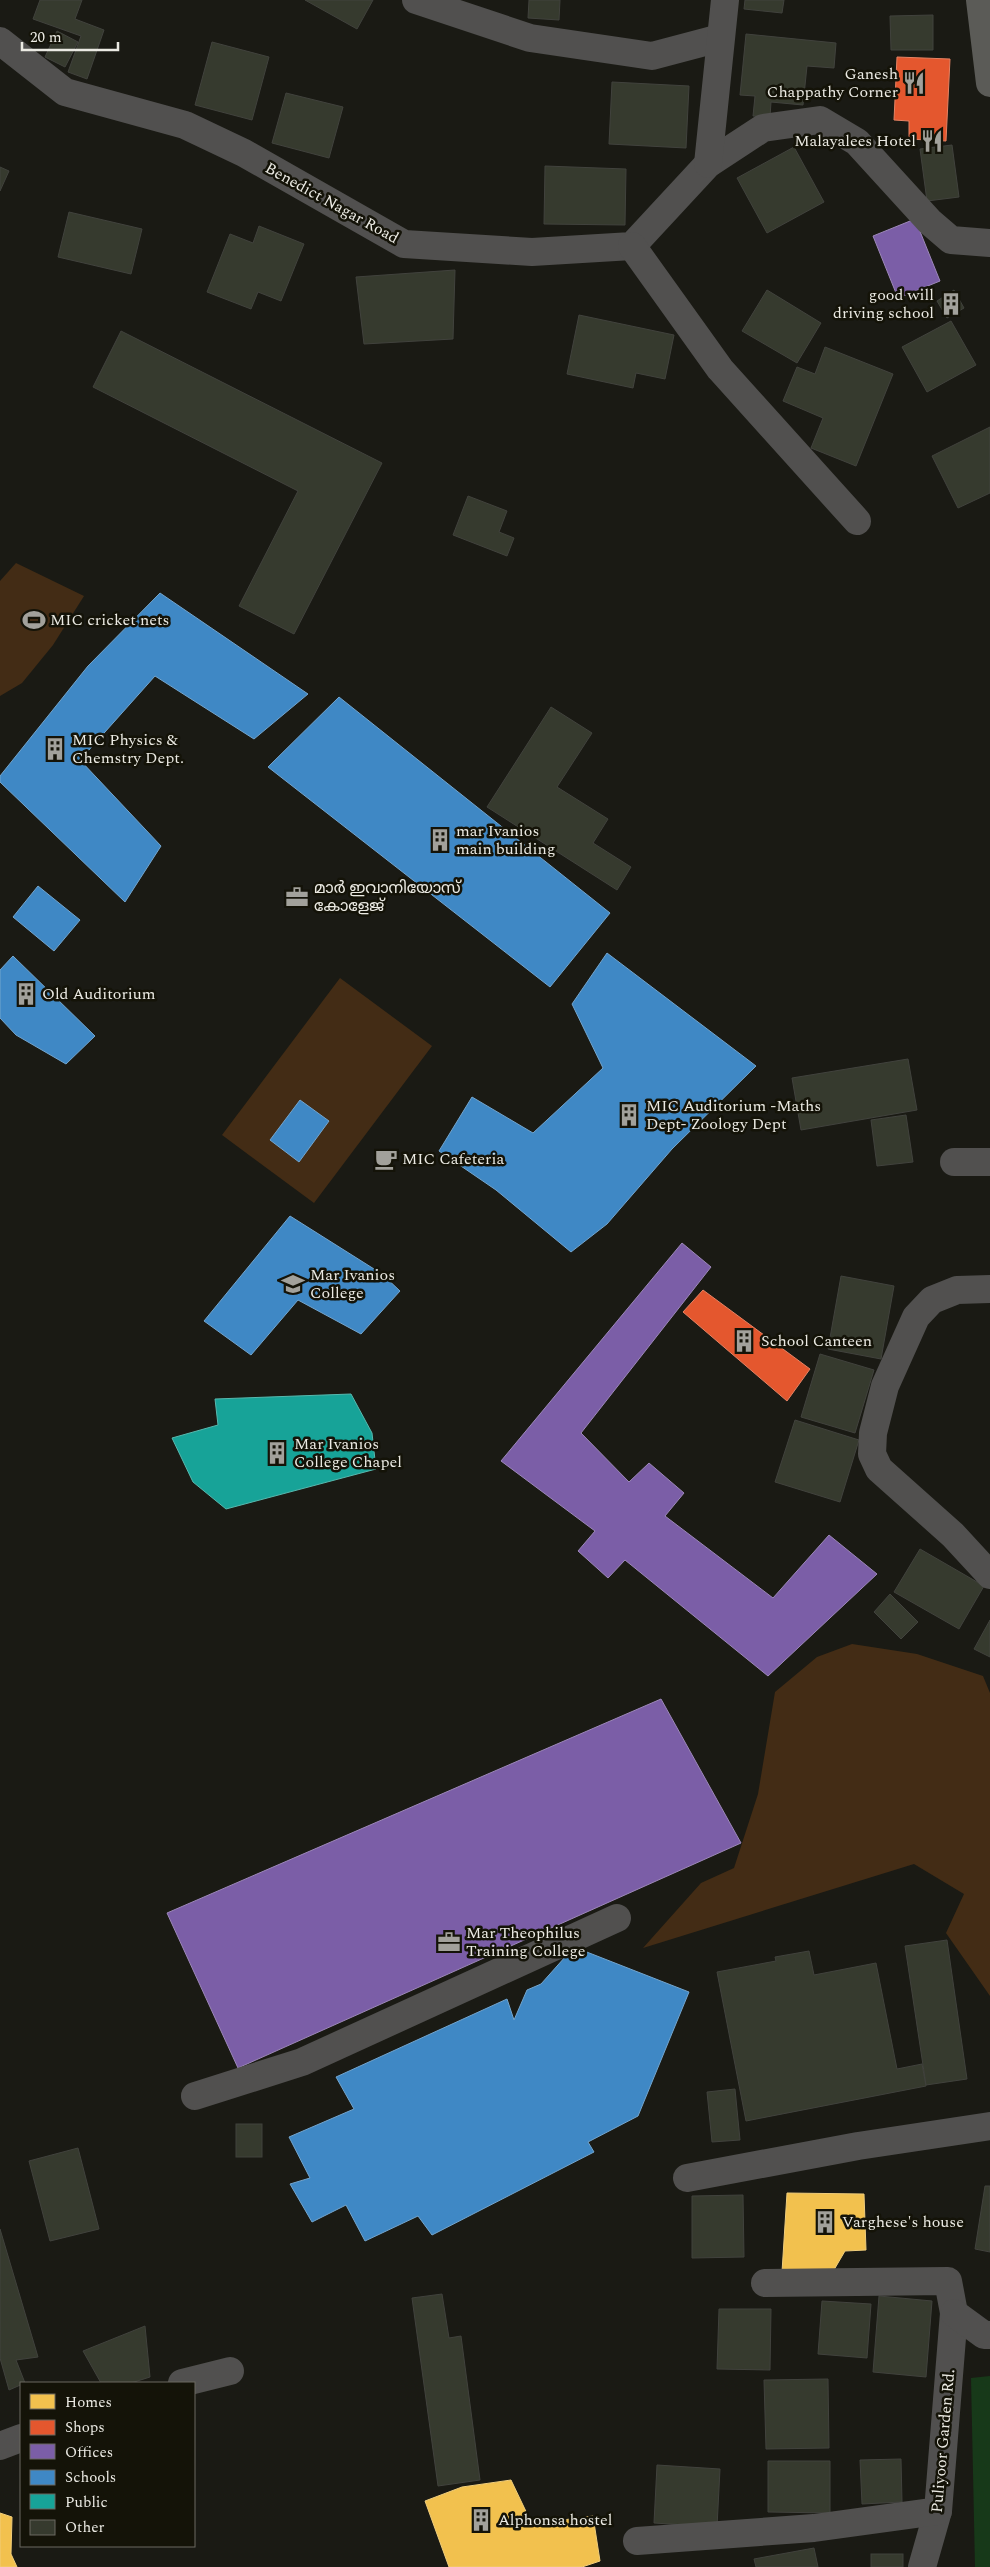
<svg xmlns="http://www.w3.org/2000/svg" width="990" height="2567" font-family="Spectral,'Noto Sans Malayalam',serif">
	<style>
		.green { fill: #432c15 }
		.water { fill: #173919 }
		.homes { fill: #f2c14e; stroke: #f0cd7b }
		.shops { fill: #e4572e; stroke: #e68364 }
		.offices { fill: #7b5ea7; stroke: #9d88b9 }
		.schools { fill: #3f88c5; stroke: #73a5ce }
		.public { fill: #17a398; stroke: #57b8ae }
		.building { fill: #363a2e; stroke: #41423d }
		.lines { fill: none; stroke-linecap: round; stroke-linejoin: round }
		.minor { stroke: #51504f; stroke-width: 28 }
		.major { stroke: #5b5b57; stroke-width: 28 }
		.labels { text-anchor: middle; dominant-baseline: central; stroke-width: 5; stroke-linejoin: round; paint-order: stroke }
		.poi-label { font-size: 16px; fill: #ebeae3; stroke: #141308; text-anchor: start }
		.street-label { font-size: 16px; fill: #ebeae3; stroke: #141308 }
	</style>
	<rect width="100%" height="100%" fill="#1a1a14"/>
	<!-- green -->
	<g class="green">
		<path d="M16 563 84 596 53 645 22 683 0 696V581Z"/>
		<path d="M340 978 432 1046 314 1203 222 1135Z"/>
		<path d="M852 1644 917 1654 983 1676 990 1693V1996L946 1933 964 1894 914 1864 643 1948 701 1883 734 1868 758 1794 775 1692 817 1657Z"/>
	</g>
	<!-- water -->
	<path class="water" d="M990 2376V2567H975L971 2378Z"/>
	<!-- homes -->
	<g class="homes">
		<path d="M787 2193 864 2194 866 2250 845 2251 831 2275 782 2272Z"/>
		<path d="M511 2480 532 2524 593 2516 600 2561 582 2567H449L425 2501 462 2487Z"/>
		<path d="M0 2513 12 2517 11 2554 17 2567H0Z"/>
	</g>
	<!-- shops -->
	<g class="shops">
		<path d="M897 57 950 59 946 141 909 139V121L894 120Z"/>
		<path d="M703 1290 810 1369 787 1401 683 1312Z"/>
	</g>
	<!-- offices -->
	<g class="offices">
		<path d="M915 219 940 281 898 298 873 236Z"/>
		<path d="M682 1243 711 1267 581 1433 629 1482 649 1463 684 1493 665 1516 773 1598 829 1535 877 1574 768 1676 625 1560 608 1578 578 1551 595 1531 501 1461Z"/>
		<path d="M661 1699 741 1843 238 2068 167 1913Z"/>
	</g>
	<!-- schools -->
	<g class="schools">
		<path d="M160 593 308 694 254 739 155 676 80 760 161 846 125 902 0 782V776L88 666Z"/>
		<path d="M339 697 610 913 550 987 268 767Z"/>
		<path d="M38 886 80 920 54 951 13 917Z"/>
		<path d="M607 953 756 1066 672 1149 607 1224 571 1252 496 1190 439 1151 472 1097 533 1133 603 1068 572 1004Z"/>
		<path d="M13 956 95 1036 66 1064 16 1035 0 1018V970Z"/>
		<path d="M300 1100 329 1121 299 1162 270 1140Z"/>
		<path d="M290 1216 382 1274 400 1291 361 1334 298 1300 251 1355 204 1321Z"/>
		<path d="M574 1947 689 1992 638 2116 588 2142 594 2152 432 2235 418 2216 365 2241 346 2205 312 2222 290 2184 310 2178 289 2137 354 2109 336 2077 507 1999 514 2020 527 1990 541 1984Z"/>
	</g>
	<!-- public -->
	<path class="public" d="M351 1394 372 1433 376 1469 226 1509 193 1482 172 1438 218 1425 215 1399Z"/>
	<!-- building -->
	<g class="building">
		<path d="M40 0H82L75 19 104 30 87 79 68 72 81 36 33 19Z"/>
		<path d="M305 0H373L357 29Z"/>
		<path d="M529 0H560L559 20 528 18Z"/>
		<path d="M745 0H784L782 13 744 9Z"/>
		<path d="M933 15V50H891L890 16Z"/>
		<path d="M57 31 78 42 65 67 45 57Z"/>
		<path d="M746 34 836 43 834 68 807 66 803 105 771 102 770 117 753 116 755 96 740 95Z"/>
		<path d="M212 42 269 57 252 120 195 105Z"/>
		<path d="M612 82 689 86 686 148 609 144Z"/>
		<path d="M286 93 343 107 329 158 272 143Z"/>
		<path d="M952 145 959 197 927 201 920 149Z"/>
		<path d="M794 147 824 202 767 233 737 178Z"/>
		<path d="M545 166 626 169 625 225 544 224Z"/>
		<path d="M0 167 9 171 0 191Z"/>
		<path d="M69 212 142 229 131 274 58 257Z"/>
		<path d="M259 226 304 244 281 301 258 292 251 309 207 292 230 234 253 243Z"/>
		<path d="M455 270 453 339 364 344 356 277Z"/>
		<path d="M767 290 821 323 797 363 742 331Z"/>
		<path d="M954 290 964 308 947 318 937 301Z"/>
		<path d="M579 315 674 335 665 379 636 373 633 388 567 374Z"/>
		<path d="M951 321 976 365 927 392 902 347Z"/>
		<path d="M121 331 382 463 294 634 239 606 298 491 93 387Z"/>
		<path d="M825 347 893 374 856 466 811 448 823 418 783 401 797 367 815 374Z"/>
		<path d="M990 427V493L958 508 932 456Z"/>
		<path d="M468 496 507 511 499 532 514 538 507 556 453 535Z"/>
		<path d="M551 707 592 733 557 787 608 819 593 843 631 867 617 890 487 807Z"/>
		<path d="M908 1059 917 1110 801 1130 792 1078Z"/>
		<path d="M906 1115 913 1162 877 1166 871 1120Z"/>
		<path d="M841 1276 894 1286 881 1359 828 1349Z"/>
		<path d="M820 1354 874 1370 855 1433 801 1417Z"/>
		<path d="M795 1420 859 1440 840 1502 775 1482Z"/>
		<path d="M920 1549 984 1586 959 1629 894 1592Z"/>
		<path d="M890 1594 918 1622 901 1639 874 1612Z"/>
		<path d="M990 1620V1657L974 1649Z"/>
		<path d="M947 1940 967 2079 926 2085 905 1946Z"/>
		<path d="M809 1951 814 1975 876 1963 897 2069 922 2064 926 2086 746 2121 717 1972 776 1961 775 1957Z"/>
		<path d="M735 2089 740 2140 712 2142 707 2092Z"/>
		<rect x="236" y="2124" width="26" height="33"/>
		<path d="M78 2148 99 2229 50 2241 29 2161Z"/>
		<path d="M985 2186H990V2252L975 2249Z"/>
		<path d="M743 2195 744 2257 692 2258V2196Z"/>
		<path d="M0 2229 38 2357 16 2360 25 2383 9 2390 0 2358Z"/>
		<path d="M442 2294 449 2338 461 2336 480 2480 438 2486 412 2298Z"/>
		<path d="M879 2296 932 2301 926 2377 873 2372Z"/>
		<path d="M822 2301 871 2304 867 2358 818 2354Z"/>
		<path d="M719 2309H771L770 2370 717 2369Z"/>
		<path d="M145 2326 150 2377 131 2383H101L83 2351Z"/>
		<path d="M828 2379 829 2448 766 2449 764 2380Z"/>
		<path d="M901 2459 902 2502 862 2504 860 2460Z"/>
		<path d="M768 2461H830V2513L768 2512Z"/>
		<path d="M657 2465 720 2469 717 2527 654 2523Z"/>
		<path d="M814 2548 818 2567H756L754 2559Z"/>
		<rect x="871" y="2554" width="32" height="13"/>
	</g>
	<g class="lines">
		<!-- minor -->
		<g class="minor">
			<path d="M416 0 530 38 652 56 720 38"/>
			<path d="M0 41 65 92 185 125 244 153 404 244 532 252 632 246 708 164 763 128 820 120 857 142 930 222 951 240 990 243"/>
			<path d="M708 164 725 0"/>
			<path d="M632 246 720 369 857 521"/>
			<path d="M954 1162H990"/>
			<path d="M990 1289 957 1290 932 1300 916 1317 885 1386 873 1433 872 1454 879 1469 953 1535 990 1575"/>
			<path d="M195 2096 302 2062 617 1918"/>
			<path d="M687 2178 858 2146 990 2126"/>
			<path d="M765 2283 948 2281 954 2313 938 2511 922 2567"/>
			<path d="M954 2313 984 2335H990"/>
			<path d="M182 2383 230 2371"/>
			<path d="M0 2446 21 2438"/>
			<path d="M637 2541 814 2528 938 2511"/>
		</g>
		<!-- major -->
		<path class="major" d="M980 0 990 83"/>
	</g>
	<!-- icons -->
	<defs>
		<symbol id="restaurant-bare" viewBox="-9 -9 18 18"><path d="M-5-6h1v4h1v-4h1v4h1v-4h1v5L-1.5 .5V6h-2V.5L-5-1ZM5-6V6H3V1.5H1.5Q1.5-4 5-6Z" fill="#a2a19b" stroke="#141308" stroke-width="2.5" paint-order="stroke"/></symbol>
		<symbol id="building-bare" viewBox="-9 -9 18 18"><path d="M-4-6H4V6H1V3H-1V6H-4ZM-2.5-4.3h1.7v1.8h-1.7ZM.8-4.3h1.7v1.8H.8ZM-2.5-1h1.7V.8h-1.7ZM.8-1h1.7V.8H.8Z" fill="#a2a19b" stroke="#141308" stroke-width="2.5" paint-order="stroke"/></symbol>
		<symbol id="stadium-bare" viewBox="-9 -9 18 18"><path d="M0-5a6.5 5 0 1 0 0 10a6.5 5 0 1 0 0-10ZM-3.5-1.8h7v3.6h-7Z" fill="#a2a19b" stroke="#141308" stroke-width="2.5" paint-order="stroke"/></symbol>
		<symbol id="office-bare" viewBox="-9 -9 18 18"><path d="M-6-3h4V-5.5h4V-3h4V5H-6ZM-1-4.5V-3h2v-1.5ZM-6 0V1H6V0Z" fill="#a2a19b" stroke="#141308" stroke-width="2.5" paint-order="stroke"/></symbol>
		<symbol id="cafe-bare" viewBox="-9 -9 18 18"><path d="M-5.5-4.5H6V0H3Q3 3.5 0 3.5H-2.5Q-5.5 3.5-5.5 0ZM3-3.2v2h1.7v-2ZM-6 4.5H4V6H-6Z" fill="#a2a19b" stroke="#141308" stroke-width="2.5" paint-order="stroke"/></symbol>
		<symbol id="university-bare" viewBox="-9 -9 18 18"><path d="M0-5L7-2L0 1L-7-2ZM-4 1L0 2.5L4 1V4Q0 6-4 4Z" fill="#a2a19b" stroke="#141308" stroke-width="2.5" paint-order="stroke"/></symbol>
	</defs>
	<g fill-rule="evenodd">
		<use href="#restaurant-bare" x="898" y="67" width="32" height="32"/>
		<use href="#restaurant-bare" x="916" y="125" width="32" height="32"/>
		<use href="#building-bare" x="935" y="288" width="32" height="32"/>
		<use href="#stadium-bare" x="18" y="604" width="32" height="32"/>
		<use href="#building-bare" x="39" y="733" width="32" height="32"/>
		<use href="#building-bare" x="424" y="824" width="32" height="32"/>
		<use href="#office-bare" x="281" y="881" width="32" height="32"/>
		<use href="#building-bare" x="10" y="978" width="32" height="32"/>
		<use href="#building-bare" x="613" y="1099" width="32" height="32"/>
		<use href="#cafe-bare" x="370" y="1143" width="32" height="32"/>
		<use href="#university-bare" x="277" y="1268" width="32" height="32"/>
		<use href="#building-bare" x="728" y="1325" width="32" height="32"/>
		<use href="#building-bare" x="261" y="1437" width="32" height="32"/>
		<use href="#office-bare" x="433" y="1926" width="32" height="32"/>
		<use href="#building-bare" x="809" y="2206" width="32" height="32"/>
		<use href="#building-bare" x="465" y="2504" width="32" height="32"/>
	</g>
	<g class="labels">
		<!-- poi labels -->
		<g class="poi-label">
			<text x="898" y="74" text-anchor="end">Ganesh<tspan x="898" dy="18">Chappathy Corner</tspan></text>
			<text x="916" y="141" text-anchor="end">Malayalees Hotel</text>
			<text x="934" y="295" text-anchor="end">good will<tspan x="934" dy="18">driving school</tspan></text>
			<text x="50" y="620">MIC cricket nets</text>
			<text x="72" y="740">MIC Physics &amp;<tspan x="72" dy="18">Chemstry Dept.</tspan></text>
			<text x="456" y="831">mar Ivanios<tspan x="456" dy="18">main building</tspan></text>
			<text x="314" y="888">മാർ ഇവാനിയോസ്<tspan x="314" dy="18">കോളേജ്</tspan></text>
			<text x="42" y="994">Old Auditorium</text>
			<text x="646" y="1106">MIC Auditorium -Maths<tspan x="646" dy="18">Dept- Zoology Dept</tspan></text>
			<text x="402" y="1159">MIC Cafeteria</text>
			<text x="310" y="1275">Mar Ivanios<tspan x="310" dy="18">College</tspan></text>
			<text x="761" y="1341">School Canteen</text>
			<text x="294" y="1444">Mar Ivanios<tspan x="294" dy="18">College Chapel</tspan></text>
			<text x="466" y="1933">Mar Theophilus<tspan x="466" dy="18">Training College</tspan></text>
			<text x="842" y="2222">Varghese's house</text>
			<text x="498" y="2520">Alphonsa hostel</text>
		</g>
		<!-- street labels -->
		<g class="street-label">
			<text transform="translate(332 203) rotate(29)">Benedict Nagar Road</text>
			<text transform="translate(943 2441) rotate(-85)">Puliyoor Garden Rd.</text>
		</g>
	</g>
	<!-- legend -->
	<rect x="20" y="2382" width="175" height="165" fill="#141308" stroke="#6a6960"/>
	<rect x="30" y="2394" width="25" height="15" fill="#f2c14e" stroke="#6a6960"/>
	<text x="65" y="2407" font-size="15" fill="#ebeae3">Homes</text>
	<rect x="30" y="2420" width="25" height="15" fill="#e4572e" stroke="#6a6960"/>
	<text x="65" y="2432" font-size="15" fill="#ebeae3">Shops</text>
	<rect x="30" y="2444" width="25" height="15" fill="#7b5ea7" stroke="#6a6960"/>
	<text x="65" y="2457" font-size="15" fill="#ebeae3">Offices</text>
	<rect x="30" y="2470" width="25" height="15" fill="#3f88c5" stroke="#6a6960"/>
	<text x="65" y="2482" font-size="15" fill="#ebeae3">Schools</text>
	<rect x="30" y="2494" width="25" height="15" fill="#17a398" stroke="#6a6960"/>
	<text x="65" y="2507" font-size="15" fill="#ebeae3">Public</text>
	<rect x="30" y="2520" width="25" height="15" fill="#363a2e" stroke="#6a6960"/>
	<text x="65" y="2532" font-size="15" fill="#ebeae3">Other</text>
	<!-- scale -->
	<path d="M22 42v8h96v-8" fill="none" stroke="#ebeae3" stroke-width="2.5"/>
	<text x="30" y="42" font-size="15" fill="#ebeae3" stroke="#141308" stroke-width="4" paint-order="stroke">20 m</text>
</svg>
